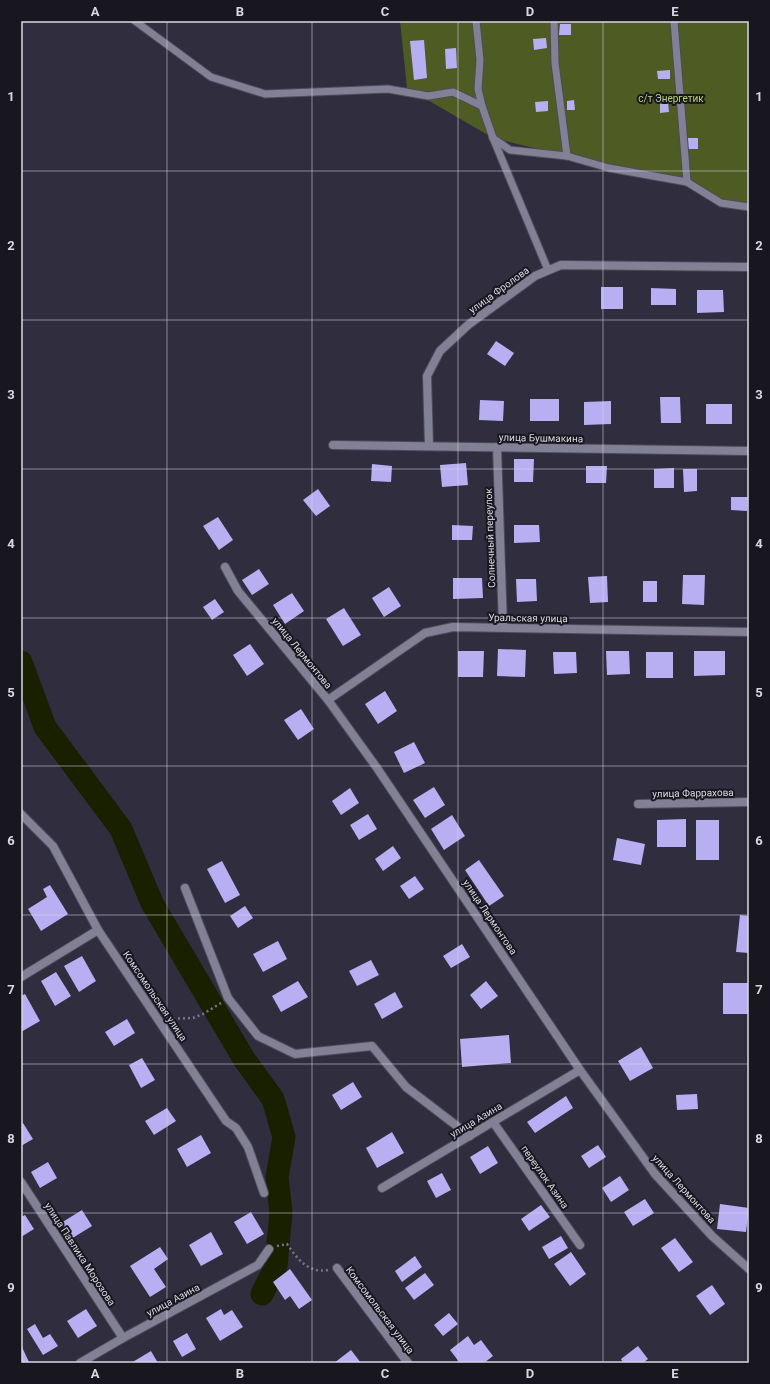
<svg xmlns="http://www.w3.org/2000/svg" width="770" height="1384" font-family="Roboto,sans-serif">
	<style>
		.green { fill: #4e5b23 }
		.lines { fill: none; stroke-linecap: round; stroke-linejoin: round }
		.river { stroke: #192000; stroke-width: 23 }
		.building { fill: #b8aef2 }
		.lane-casing { stroke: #4e4b5b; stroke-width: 9 }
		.street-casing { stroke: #4e4b5b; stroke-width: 10 }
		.path { stroke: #787685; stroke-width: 2.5; stroke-dasharray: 2 3; stroke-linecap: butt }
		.lane { stroke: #828095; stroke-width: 7 }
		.street { stroke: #828095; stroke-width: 8 }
		.grid { fill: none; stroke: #d8d7e3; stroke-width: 1; stroke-opacity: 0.55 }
		.labels { text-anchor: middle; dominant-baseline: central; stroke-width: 4; stroke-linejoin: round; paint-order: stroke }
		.park-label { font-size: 10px; fill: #bad270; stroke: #18171f }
		.street-label { font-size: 10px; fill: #d8d7e3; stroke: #18171f }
		.neatline { fill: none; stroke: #d8d7e3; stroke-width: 1.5 }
		.grid-label { font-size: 13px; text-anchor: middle; font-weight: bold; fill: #d8d7e3 }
	</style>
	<rect width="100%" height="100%" fill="#302d3f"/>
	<!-- green -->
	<path class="green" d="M400 21H749V205L712 202 682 178 555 153 493 138 407 88Z"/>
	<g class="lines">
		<!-- river -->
		<path class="river" d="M21 662 45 727 121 829 152 903 244 1059 273 1099 284 1137 277 1177 281 1212 276 1266 262 1294"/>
	</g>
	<!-- building -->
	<g class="building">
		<path d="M560 24H571V35H559Z"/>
		<path d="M546 38 547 48 534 50 533 39Z"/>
		<path d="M424 40 427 78 414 80 410 41Z"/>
		<path d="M456 48 457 68 446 69 445 49Z"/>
		<path d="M670 70V79H658L657 71Z"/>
		<path d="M574 100 575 110H567V101Z"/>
		<path d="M548 101V111L536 112 535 102Z"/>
		<path d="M668 102 669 112 660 113V103Z"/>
		<rect x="687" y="138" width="11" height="11"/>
		<rect x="601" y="287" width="22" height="22"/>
		<path d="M651 288 676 289V305H651Z"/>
		<path d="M697 290H723L724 312 697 313Z"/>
		<path d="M496 341 514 353 505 366 487 354Z"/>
		<path d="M660 397H680L681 423H661Z"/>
		<rect x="530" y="399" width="29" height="22"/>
		<path d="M480 400 504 401 503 421 479 420Z"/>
		<path d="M611 401V424L584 425V402Z"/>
		<rect x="706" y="404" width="26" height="20"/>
		<path d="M514 459H534L533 482H514Z"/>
		<path d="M466 463 468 485 442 487 440 465Z"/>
		<path d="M372 464 392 466 391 482 371 481Z"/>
		<path d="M586 466H607L606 483H586Z"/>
		<path d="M674 468V488H654V469Z"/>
		<path d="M683 469H697V491L684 492Z"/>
		<path d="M318 489 330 506 316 516 303 500Z"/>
		<path d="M731 497H748L747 511 731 510Z"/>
		<path d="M218 517 233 540 219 550 203 526Z"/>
		<path d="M452 525 473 526 472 540H452Z"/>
		<path d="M514 525H539L540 542 514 543Z"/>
		<path d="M259 569 269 584 252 595 242 580Z"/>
		<path d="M683 575H705L704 605 682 604Z"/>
		<path d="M607 576 608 602 590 603 588 577Z"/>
		<path d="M453 578H482L483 598 453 599Z"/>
		<path d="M516 579H536L537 601 517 602Z"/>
		<rect x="643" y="581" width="14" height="21"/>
		<path d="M389 587 401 606 384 617 372 598Z"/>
		<path d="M292 593 304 611 285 624 273 605Z"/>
		<path d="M215 599 224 612 212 620 203 607Z"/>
		<path d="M344 608 361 635 343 646 326 619Z"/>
		<path d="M250 644 264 664 247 676 233 655Z"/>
		<path d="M498 649 526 650 525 677 497 676Z"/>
		<path d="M458 651H484L483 677H458Z"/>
		<path d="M606 651H629L630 674 607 675Z"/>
		<path d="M694 651H725V675L694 676Z"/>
		<path d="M553 652H576L577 673 554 674Z"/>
		<rect x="646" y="652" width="27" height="26"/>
		<path d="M385 691 397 711 378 724 365 704Z"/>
		<path d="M301 709 314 729 298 740 284 720Z"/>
		<path d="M414 742 425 763 404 773 394 752Z"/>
		<path d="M434 787 445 805 425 818 413 800Z"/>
		<path d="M350 788 359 803 341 815 332 801Z"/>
		<path d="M368 814 377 829 359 840 350 825Z"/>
		<path d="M452 815 465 836 444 850 431 829Z"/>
		<path d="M686 819V847H657V820Z"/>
		<rect x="696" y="820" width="23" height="40"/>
		<path d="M617 838 645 844 641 865 613 860Z"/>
		<path d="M393 846 401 858 383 871 375 859Z"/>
		<path d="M479 860 504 896 489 906 465 870Z"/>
		<path d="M222 861 240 895 225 903 207 869Z"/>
		<path d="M415 876 424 889 409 899 400 886Z"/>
		<path d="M50 885 68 914 41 931 28 909 47 897 43 889Z"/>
		<path d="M245 906 253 918 238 928 230 916Z"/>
		<path d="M740 915 749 916V953L736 952Z"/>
		<path d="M278 941 287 959 263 972 253 954Z"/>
		<path d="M462 944 470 957 451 968 443 956Z"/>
		<path d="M82 956 96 981 79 992 64 966Z"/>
		<path d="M371 960 379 975 357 986 349 971Z"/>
		<path d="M56 972 71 996 55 1006 41 981Z"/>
		<path d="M298 981 308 997 281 1012 272 996Z"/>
		<path d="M486 981 498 996 481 1009 470 995Z"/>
		<rect x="723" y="983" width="25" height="31"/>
		<path d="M395 992 403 1007 382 1019 374 1004Z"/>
		<path d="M25 994 40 1021 21 1032V996Z"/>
		<path d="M127 1019 135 1033 114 1046 105 1032Z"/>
		<path d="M509 1035 511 1063 462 1067 460 1039Z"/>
		<path d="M641 1047 653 1068 630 1081 618 1061Z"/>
		<path d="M142 1058 155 1080 141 1088 129 1065Z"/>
		<path d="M353 1082 362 1097 341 1110 332 1095Z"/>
		<path d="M697 1094 698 1109 677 1110 676 1095Z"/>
		<path d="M566 1096 573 1108 535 1133 527 1122Z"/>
		<path d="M167 1108 176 1121 154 1135 145 1121Z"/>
		<path d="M23 1123 33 1139 21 1146V1124Z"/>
		<path d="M392 1132 404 1153 377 1168 366 1148Z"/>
		<path d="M201 1135 211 1153 187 1167 177 1149Z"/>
		<path d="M598 1145 606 1157 589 1168 581 1156Z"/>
		<path d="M488 1146 498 1163 480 1174 470 1157Z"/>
		<path d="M48 1162 57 1178 40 1188 31 1172Z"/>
		<path d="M442 1173 451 1190 436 1198 427 1181Z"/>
		<path d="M620 1176 629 1190 611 1202 602 1188Z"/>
		<path d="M645 1199 654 1213 633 1226 624 1212Z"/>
		<path d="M720 1204 749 1208 746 1232 717 1229Z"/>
		<path d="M541 1205 550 1217 529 1231 521 1219Z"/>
		<path d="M82 1210 92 1226 71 1239 61 1223Z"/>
		<path d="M251 1212 264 1234 247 1244 234 1222Z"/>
		<path d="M25 1215 34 1229 21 1237V1217Z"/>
		<path d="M211 1232 223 1254 201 1266 189 1245Z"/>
		<path d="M561 1236 568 1248 549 1259 542 1247Z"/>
		<path d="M675 1238 693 1262 679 1272 661 1248Z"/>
		<path d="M160 1247 168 1259 154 1269 166 1287 150 1297 130 1266Z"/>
		<path d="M571 1252 586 1274 570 1286 554 1264Z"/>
		<path d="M415 1256 422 1267 402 1282 395 1271Z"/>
		<path d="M290 1269 312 1300 299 1309 290 1296 285 1300 273 1282Z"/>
		<path d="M425 1273 434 1285 414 1300 405 1288Z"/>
		<path d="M712 1285 725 1304 710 1315 696 1296Z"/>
		<path d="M86 1309 97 1326 78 1338 67 1321Z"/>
		<path d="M221 1309 224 1315 232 1310 243 1327 220 1341 206 1318Z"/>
		<path d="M449 1313 458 1324 443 1336 434 1325Z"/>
		<path d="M35 1324 43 1338 50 1334 58 1346 43 1355 27 1329Z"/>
		<path d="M187 1333 196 1349 182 1357 173 1341Z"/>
		<path d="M468 1336 474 1345 481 1340 493 1356 484 1363H460L450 1350Z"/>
		<path d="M21 1345 29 1362 27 1363H21Z"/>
		<path d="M638 1346 648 1359 643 1363H623L621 1359Z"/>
		<path d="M351 1350 361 1363H334Z"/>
		<path d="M151 1351 158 1363H131Z"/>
	</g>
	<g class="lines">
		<defs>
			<g id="lane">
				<path d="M135 21 211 77 265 94 388 89 428 96 453 92 482 106"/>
				<path d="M476 21 480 60 478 89 482 106 493 138 510 150 567 156 609 168 687 182 721 203 749 207"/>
				<path d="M554 21 555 63 567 156"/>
				<path d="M674 21 687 182"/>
				<path d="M493 138 548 270"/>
			</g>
			<g id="street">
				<path d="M333 445 749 451"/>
				<path d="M429 446 427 376 440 351 468 325 535 276 561 265 749 267"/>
				<path d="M497 447 503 627"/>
				<path d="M225 567 238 591 328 700 377 768 580 1070 655 1174 712 1236 749 1269"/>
				<path d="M328 700 425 633 453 627 749 632"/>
				<path d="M638 804 749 802"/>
				<path d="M21 814 53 846 98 930 226 1121 236 1128 248 1147 264 1193"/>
				<path d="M185 888 228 998 258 1036 295 1054 372 1046 406 1087 470 1136"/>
				<path d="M21 977 98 930"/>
				<path d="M493 1122 580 1245"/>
				<path d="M21 1182 123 1338"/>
				<path d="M382 1188 580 1070"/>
				<path d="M337 1268 408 1363"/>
				<path d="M80 1363 123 1338 258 1265 269 1249"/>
			</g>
		</defs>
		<!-- lane casing -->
		<use href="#lane" class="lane-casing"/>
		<!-- street casing -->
		<use href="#street" class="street-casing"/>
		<!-- path -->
		<g class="path">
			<path d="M168 1019 193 1018 203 1014 221 1003"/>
			<path d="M277 1246 287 1244C297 1258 308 1274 328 1270"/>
		</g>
		<!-- lane -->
		<use href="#lane" class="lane"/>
		<!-- street -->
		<use href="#street" class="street"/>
	</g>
	<!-- grid -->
	<path class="grid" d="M167 21V1363M312 21V1363M458 21V1363M603 21V1363M21 171H749M21 320H749M21 469H749M21 618H749M21 766H749M21 915H749M21 1064H749M21 1213H749"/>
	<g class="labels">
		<!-- park labels -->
		<g class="park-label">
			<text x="671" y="98">с/т Энергетик</text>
		</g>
		<!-- street labels -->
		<g class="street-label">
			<text transform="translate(499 290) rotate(-36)">улица Фролова</text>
			<text transform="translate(541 438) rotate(1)">улица Бушмакина</text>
			<text transform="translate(490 538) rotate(-92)">Солнечный переулок</text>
			<text transform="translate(528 618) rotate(1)">Уральская улица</text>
			<text transform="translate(302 653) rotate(51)">улица Лермонтова</text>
			<text transform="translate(693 793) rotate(-1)">улица Фаррахова</text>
			<text transform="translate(490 917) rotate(56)">улица Лермонтова</text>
			<text transform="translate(155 996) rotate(56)">Комсомольская улица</text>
			<text transform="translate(476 1120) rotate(-31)">улица Азина</text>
			<text transform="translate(545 1177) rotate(55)">переулок Азина</text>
			<text transform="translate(684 1189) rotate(48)">улица Лермонтова</text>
			<text transform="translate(80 1254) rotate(57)">улица Павлика Морозова</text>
			<text transform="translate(173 1300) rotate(-28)">улица Азина</text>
			<text transform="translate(380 1310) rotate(53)">Комсомольская улица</text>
		</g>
	</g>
	<!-- border -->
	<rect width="770" height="1384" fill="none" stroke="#18171f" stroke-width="44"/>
	<rect x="22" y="22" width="726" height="1340" class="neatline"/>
	<g class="grid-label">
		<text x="95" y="16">A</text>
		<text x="240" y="16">B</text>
		<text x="385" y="16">C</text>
		<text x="530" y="16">D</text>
		<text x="675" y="16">E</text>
		<text x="11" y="101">1</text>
		<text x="759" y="101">1</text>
		<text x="11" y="250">2</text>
		<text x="759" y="250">2</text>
		<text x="11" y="399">3</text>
		<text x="759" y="399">3</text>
		<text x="11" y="548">4</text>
		<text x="759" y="548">4</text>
		<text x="11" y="697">5</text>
		<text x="759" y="697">5</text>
		<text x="11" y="845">6</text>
		<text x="759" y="845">6</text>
		<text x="11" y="994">7</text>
		<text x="759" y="994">7</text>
		<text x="11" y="1143">8</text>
		<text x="759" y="1143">8</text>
		<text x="11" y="1292">9</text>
		<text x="759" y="1292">9</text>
		<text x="95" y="1378">A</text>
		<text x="240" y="1378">B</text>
		<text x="385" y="1378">C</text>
		<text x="530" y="1378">D</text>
		<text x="675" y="1378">E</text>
	</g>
</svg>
